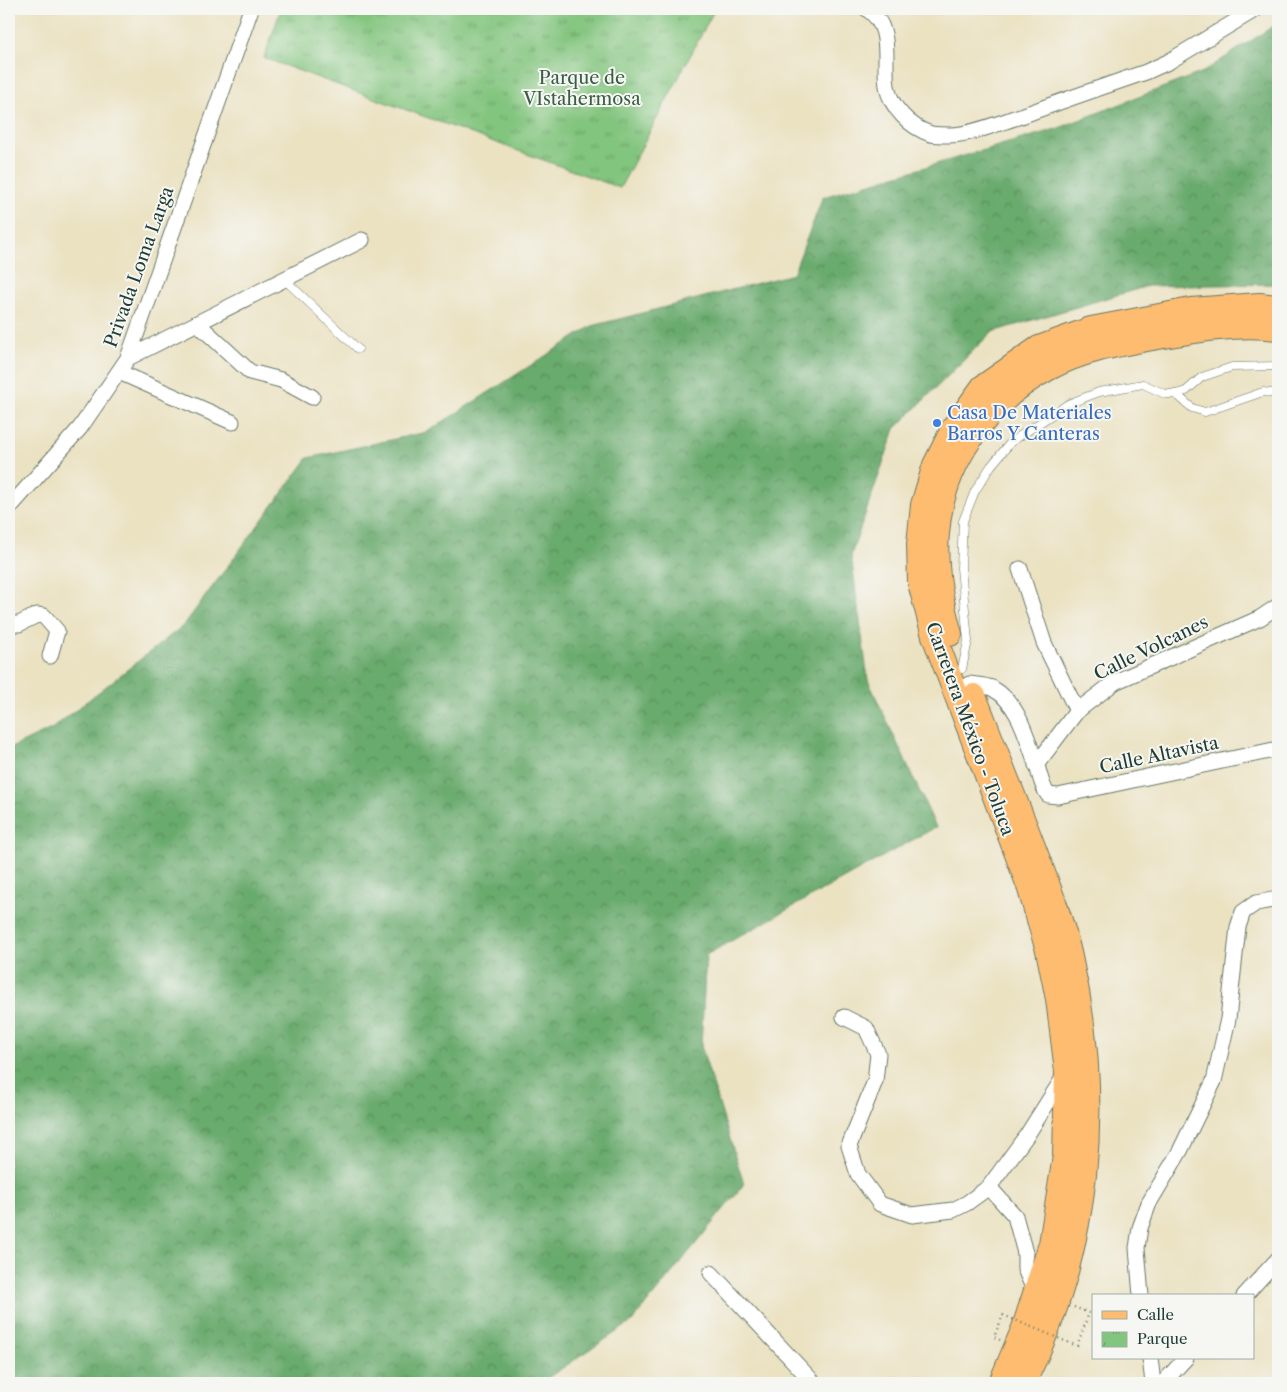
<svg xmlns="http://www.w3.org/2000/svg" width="1287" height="1392" font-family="'Libre Caslon Text',serif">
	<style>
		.forest { fill: url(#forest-crowns); stroke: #447450 }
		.park { fill: url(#park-tufts); stroke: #508159 }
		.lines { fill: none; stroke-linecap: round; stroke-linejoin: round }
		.lane-casing { stroke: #676; stroke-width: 9 }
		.street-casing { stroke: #676; stroke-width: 17 }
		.primary-casing { stroke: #676; stroke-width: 26 }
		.path { stroke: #676; stroke-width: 2.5; stroke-dasharray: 1 4; stroke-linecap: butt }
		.lane { stroke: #fff; stroke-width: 8 }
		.street { stroke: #fff; stroke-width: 15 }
		.primary { stroke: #febc70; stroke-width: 24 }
		.path-bridge { stroke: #676; stroke-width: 2.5; stroke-dasharray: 1 4; stroke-linecap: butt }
		.shop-dot { fill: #3f7fe0; stroke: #f6f6f2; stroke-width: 2 }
		.labels { text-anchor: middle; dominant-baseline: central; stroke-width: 4; stroke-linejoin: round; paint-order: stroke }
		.park-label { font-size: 18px; fill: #385f46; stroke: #f6f6f2 }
		.street-label { font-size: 18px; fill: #1f3d34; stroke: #f6f6f2 }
		.shop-label { font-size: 18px; fill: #366cbe; stroke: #f6f6f2; text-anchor: start }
	</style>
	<defs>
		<pattern id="forest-crowns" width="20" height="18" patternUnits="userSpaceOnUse" patternTransform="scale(1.25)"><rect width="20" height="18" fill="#69aa6d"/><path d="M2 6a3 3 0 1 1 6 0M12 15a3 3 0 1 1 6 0" fill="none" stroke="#568c5a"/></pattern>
		<pattern id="park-tufts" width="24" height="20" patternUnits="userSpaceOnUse" patternTransform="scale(1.25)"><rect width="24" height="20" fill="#82c57e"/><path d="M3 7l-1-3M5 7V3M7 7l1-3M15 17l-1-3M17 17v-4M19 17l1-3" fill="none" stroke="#6aa168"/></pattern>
	</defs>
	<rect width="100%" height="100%" fill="#f6f6f2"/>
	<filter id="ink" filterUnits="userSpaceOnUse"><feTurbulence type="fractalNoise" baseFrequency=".02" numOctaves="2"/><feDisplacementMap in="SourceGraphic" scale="10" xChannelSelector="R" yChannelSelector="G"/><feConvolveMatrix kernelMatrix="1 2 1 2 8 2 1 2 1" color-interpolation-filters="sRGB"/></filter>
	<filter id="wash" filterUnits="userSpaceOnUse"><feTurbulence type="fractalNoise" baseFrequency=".0096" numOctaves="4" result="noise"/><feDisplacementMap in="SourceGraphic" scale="20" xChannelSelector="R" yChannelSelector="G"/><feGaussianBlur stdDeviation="1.12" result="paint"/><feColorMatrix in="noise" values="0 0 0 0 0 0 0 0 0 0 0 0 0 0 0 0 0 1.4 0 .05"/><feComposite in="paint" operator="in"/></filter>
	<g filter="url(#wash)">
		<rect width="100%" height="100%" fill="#ebe2c2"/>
		<!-- forest -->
		<path class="forest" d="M1278 23V284L1148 286 992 332 895 429 851 555 868 680 936 827 706 955 701 1046 744 1184 633 1321 540 1383H9V749L53 728 184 625 308 458 427 432 592 326 793 274 823 197 1056 129 1203 72Z"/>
		<!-- park -->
		<path class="park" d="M281 9H715L620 188 264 58Z"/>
	</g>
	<g filter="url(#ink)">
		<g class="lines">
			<defs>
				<g id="lane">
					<path d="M284 279 358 349"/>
					<path d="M1176 394 1192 408 1205 412 1263 392 1278 394"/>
					<path d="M1276 537 1278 536"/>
					<path d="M962 669 968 641 961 568 963 521 975 491 991 466 1011 442 1068 404 1099 392 1143 384 1165 394H1176L1186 391 1202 377 1232 367 1278 366"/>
				</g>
				<g id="street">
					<path d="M867 9C894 27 883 59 887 86 890 107 911 128 931 134 937 135 945 135 950 135 971 135 1004 121 1024 115 1064 100 1105 86 1146 72L1168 62 1256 9"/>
					<path d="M197 323 250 372 281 380 312 397"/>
					<path d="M128 358 362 240"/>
					<path d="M119 372 232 422"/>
					<path d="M9 508 80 428 128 358 251 9"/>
					<path d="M1020 569 1044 643 1077 711"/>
					<path d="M9 624H19L37 615 44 616 57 631 50 656"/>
					<path d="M969 684C976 685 985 685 992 688 1019 703 1026 736 1036 763 1040 774 1041 785 1048 795L1058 796 1278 749"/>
					<path d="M1036 765 1077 711 1115 682 1260 618 1278 606"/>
					<path d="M844 1017 866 1028 878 1054 875 1081 849 1146 858 1174 880 1204 912 1215 953 1210 967 1203 989 1187 1027 1135 1065 1075"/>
					<path d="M989 1187 1015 1216 1025 1253V1269L1035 1292"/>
					<path d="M711 1273 814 1383"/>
					<path d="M1141 1296 1137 1248 1140 1228 1149 1203 1180 1151 1214 1081 1228 1019 1238 927 1243 912 1256 903 1278 899"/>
					<path d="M1244 1296 1278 1259"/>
					<path d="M1150 1358 1153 1383"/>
					<path d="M1163 1383 1186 1358"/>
				</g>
				<g id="primary">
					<path d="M950 634C941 602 934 567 937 533 942 463 987 401 1049 368 1083 350 1120 344 1158 337 1197 330 1239 323 1278 328"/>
					<path d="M974 696C992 743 1011 789 1029 836 1044 876 1061 916 1070 957 1103 1101 1090 1252 1023 1383"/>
					<path d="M1001 1383 1024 1328 1051 1244 1065 1156 1067 1071 1058 999 1048 950 1029 886 934 636 920 583 919 544 923 505 935 465 954 427 983 387 1039 348 1091 329 1191 310 1259 305 1278 307"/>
				</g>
			</defs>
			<!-- lane casing -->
			<use href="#lane" class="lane-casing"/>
			<!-- street casing -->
			<use href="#street" class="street-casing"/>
			<!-- primary casing -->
			<use href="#primary" class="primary-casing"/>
			<!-- path -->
			<g class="path">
				<path d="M1074 1307 1089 1313 1077 1346"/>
				<path d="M1000 1340 994 1337 1003 1315"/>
			</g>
			<!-- lane -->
			<use href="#lane" class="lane"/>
			<!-- street -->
			<use href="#street" class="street"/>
			<!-- primary -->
			<use href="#primary" class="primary"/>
			<!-- path-bridge -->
			<path class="path-bridge" d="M1003 1315 1077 1346"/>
		</g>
	</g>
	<!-- markers -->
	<circle class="shop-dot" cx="937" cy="423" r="5"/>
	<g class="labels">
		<!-- park labels -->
		<g class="park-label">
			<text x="582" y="78">Parque de<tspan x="582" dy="21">VIstahermosa</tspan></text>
		</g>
		<!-- street labels -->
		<g class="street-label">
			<text transform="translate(139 267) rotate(-70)">Privada Loma Larga</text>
			<text transform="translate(1151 648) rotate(-26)">Calle Volcanes</text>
			<text transform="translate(970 729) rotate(70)">Carretera México - Toluca</text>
			<text transform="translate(1159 755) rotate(-12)">Calle Altavista</text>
		</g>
		<!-- shop labels -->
		<g class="shop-label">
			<text x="947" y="413">Casa De Materiales<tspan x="947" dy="21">Barros Y Canteras</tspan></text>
		</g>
	</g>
	<!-- margin -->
	<rect width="1287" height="1392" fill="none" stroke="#f6f6f2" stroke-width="30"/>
	<!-- legend -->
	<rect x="1092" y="1294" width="162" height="65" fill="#f6f6f2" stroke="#a0aca6"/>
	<rect x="1102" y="1311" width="25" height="8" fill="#febc70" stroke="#a0aca6"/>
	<text x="1137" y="1320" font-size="15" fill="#1f3d34">Calle</text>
	<rect x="1102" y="1332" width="25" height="15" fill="url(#park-tufts)" stroke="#a0aca6"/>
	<text x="1137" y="1344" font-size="15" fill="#1f3d34">Parque</text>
</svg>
